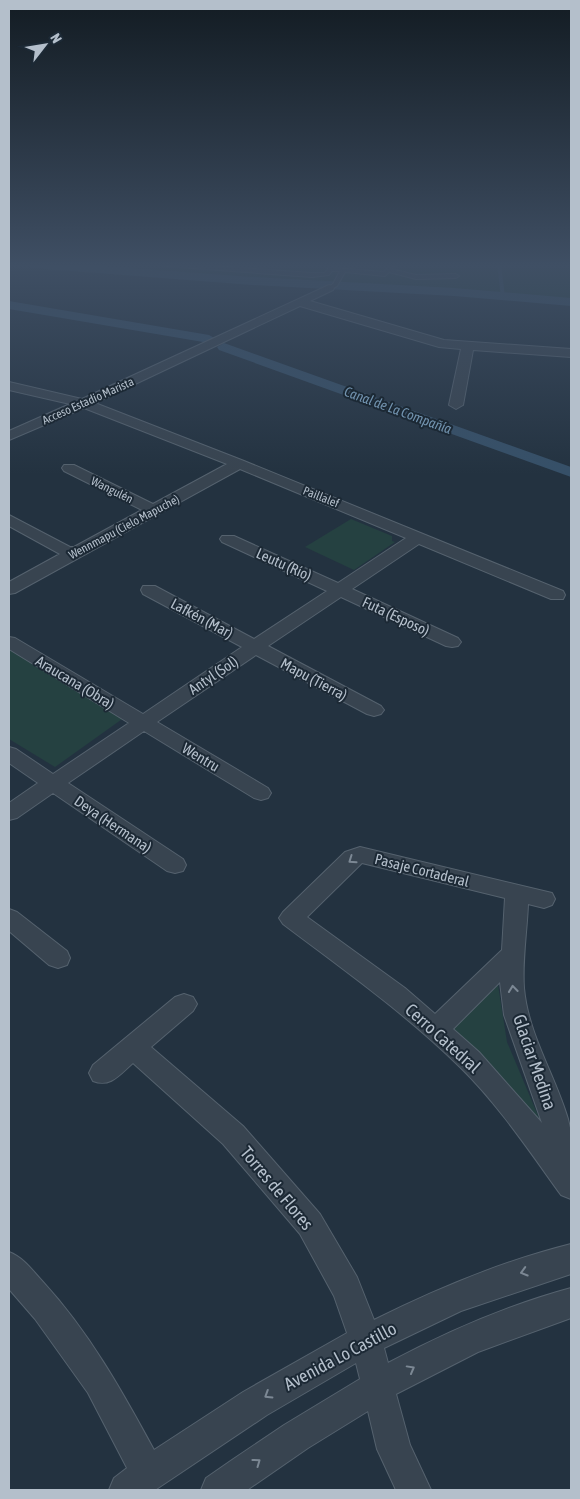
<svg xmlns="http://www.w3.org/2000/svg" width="580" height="1499" font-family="'Asap Condensed',sans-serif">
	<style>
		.green { fill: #254141 }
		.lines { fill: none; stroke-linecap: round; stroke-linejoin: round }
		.stream { stroke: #365068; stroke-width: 4 }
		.canal { fill: #365068; fill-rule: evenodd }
		.service-casing { stroke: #55626e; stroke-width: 2 }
		.minor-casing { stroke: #55626e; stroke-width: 2 }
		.path { stroke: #435d5e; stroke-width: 2; stroke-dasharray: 2.5 2.5; stroke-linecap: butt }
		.service { fill: #384450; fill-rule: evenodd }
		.minor { fill: #384450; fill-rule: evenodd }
		.oneway { stroke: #7c8894 }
		.labels { text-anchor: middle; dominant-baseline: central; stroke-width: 4; stroke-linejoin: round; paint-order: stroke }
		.far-street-label { font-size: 12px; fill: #b4bfcb; stroke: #1c2935 }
		.far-water-label { font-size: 14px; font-style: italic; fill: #7293af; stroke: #1c2935 }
		.street-label { font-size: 15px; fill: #b4bfcb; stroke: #1c2935 }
		.near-street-label { font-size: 18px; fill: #b4bfcb; stroke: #1c2935 }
	</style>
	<rect width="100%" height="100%" fill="#233240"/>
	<!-- green -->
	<g class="green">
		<path d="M69 264H571V299L450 290 352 287Z"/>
		<path d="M351 519 392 536V541L395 542 354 570 305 547Z"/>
		<path d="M9 648 125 717 55 767 9 739Z"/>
		<path d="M498 985 507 1042 542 1125 452 1030Z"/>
	</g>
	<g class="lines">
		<!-- stream -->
		<path class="stream" d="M499 264 503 297"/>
		<!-- canal -->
		<g class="canal">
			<path d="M27 264H76L252 277 454 288 571 298V306L454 296 252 285 33 268Z"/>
			<path d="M9 301 209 335 216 339 209 343 9 309Z"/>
			<path d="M224 343 571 467V477L219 350 217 347Z"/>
		</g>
		<defs>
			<path id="service" d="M162 264H184L312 273H325L331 264H337L334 268 384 272 391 264 394 266 391 269 416 275 456 274 459 276 456 278 416 279 389 272 385 276 345 272 337 286 329 290 326 288 333 284 340 271H332L329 275 312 277 165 266Z"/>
			<g id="minor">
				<path d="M329 285 334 288 333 290 310 301 444 340 571 349V357L473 350 463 405 456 409 449 405 461 349 439 347 300 306 95 403 244 461 563 591 565 595 563 599H551L419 544 352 589 458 638 461 642 458 646 452 647 446 646 341 597 268 646 381 706 384 710 381 714 374 716 367 714 256 655 157 722 268 788 271 793 268 798 261 800 254 798 144 731 68 783 183 859 186 865 183 871 175 873 167 871 53 793 17 818 9 820V803L38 783 9 763V747L16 749 53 774 129 723 9 649V637L15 638 143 714 242 647 143 594 141 590 143 586H155L254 639 327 591 222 542 220 539 222 536H234L338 583 406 538 240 469 15 593 9 594V582L60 554 9 526V515L70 547H74L142 510 64 471 62 468 64 465H74L153 504 227 464 84 408 9 440V431L70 404 9 390V382L82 399Z"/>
				<path d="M360 847 552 893 555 899 552 905 544 908 528 904C527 931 522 961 524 988 528 1034 555 1075 568 1119 575 1144 571 1174 571 1199L561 1195C530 1152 498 1104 460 1067 406 1014 344 970 283 924L279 918 283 912 345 852ZM362 863 505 898 502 950 435 1014 405 988 307 917ZM500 982 504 1015 542 1123 479 1052 453 1029Z"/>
				<path d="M9 909 17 912 67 951 70 958 67 965 58 968 49 965 9 931Z"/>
				<path d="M184 994 193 997 197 1004 193 1011 151 1047 243 1126 320 1214 357 1277 374 1320C436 1289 503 1261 571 1244V1274L461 1311 384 1348 388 1363C446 1332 508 1305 571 1288V1318L478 1352 396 1394 410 1445 431 1490H396L377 1449 368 1411 308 1448 247 1490H201L206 1478 232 1460 284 1425 360 1379 356 1363 267 1415 155 1490H109L114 1478 127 1468 88 1393 35 1319 9 1289V1252C24 1258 32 1270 43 1282 89 1332 122 1391 154 1450L243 1392 347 1333 334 1296 300 1234 223 1144 133 1063C120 1074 111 1088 93 1081L89 1073 93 1065 175 997Z"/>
			</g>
		</defs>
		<!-- service casing -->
		<use href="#service" class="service-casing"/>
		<!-- minor casing -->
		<use href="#minor" class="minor-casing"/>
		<!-- path -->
		<path class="path" d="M495 267H502"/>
		<!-- service -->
		<use href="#service" class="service"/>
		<!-- minor -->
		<use href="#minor" class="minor"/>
	</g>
	<!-- one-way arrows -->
	<defs><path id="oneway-chevron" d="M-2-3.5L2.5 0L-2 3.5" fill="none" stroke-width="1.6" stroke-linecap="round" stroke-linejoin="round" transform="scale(1.25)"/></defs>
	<g class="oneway">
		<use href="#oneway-chevron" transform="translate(352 860) rotate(145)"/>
		<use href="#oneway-chevron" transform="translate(513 989) rotate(-96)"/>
		<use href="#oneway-chevron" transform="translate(524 1272) rotate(164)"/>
		<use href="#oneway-chevron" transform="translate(411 1369) rotate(-29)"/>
		<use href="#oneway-chevron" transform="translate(268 1395) rotate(148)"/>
		<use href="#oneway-chevron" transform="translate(257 1462) rotate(-36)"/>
	</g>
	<!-- sky -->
	<linearGradient id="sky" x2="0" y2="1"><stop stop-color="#131c23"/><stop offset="0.56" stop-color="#3f4f64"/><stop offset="1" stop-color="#3f4f64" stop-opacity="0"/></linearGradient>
	<rect width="580" height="474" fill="url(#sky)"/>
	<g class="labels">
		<!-- far-street labels -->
		<g class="far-street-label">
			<text transform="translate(88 401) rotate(-24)">Acceso Estadio Marista</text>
			<text transform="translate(112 490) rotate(26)">Wangulén</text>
			<text transform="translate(321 497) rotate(22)">Paillalef</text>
			<text transform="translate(124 527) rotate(-28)">Wennmapu (Cielo Mapuche)</text>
		</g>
		<!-- far-water labels -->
		<g class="far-water-label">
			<text transform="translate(398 410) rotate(20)">Canal de La Compañía</text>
		</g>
		<!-- street labels -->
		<g class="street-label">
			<text transform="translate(284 564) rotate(24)">Leutu (Río)</text>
			<text transform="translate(396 616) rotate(25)">Futa (Esposo)</text>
			<text transform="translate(202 618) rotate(28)">Lafkén (Mar)</text>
			<text transform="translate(213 675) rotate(-34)">Antyl (Sol)</text>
			<text transform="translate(314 679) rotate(28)">Mapu (Tierra)</text>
			<text transform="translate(75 682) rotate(31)">Araucana (Obra)</text>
			<text transform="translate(201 757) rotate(31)">Wentru</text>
			<text transform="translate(113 824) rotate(34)">Deya (Hermana)</text>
			<text transform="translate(422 870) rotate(14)">Pasaje Cortaderal</text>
		</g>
		<!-- near-street labels -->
		<g class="near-street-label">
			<text transform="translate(443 1038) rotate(42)">Cerro Catedral</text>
			<text transform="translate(535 1062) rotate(71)">Glaciar Medina</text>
			<text transform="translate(277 1188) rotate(50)">Torres de Flores</text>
			<text transform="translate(340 1356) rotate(-28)">Avenida Lo Castillo</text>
		</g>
	</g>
	<!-- border -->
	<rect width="580" height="1499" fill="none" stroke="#b4bfcb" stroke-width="20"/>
	<!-- north arrow -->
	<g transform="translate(45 45) rotate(59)" stroke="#1c2935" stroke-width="4" paint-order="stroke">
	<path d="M0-4L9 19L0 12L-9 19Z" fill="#b4bfcb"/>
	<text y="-8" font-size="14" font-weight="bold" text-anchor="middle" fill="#b4bfcb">N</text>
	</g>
</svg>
